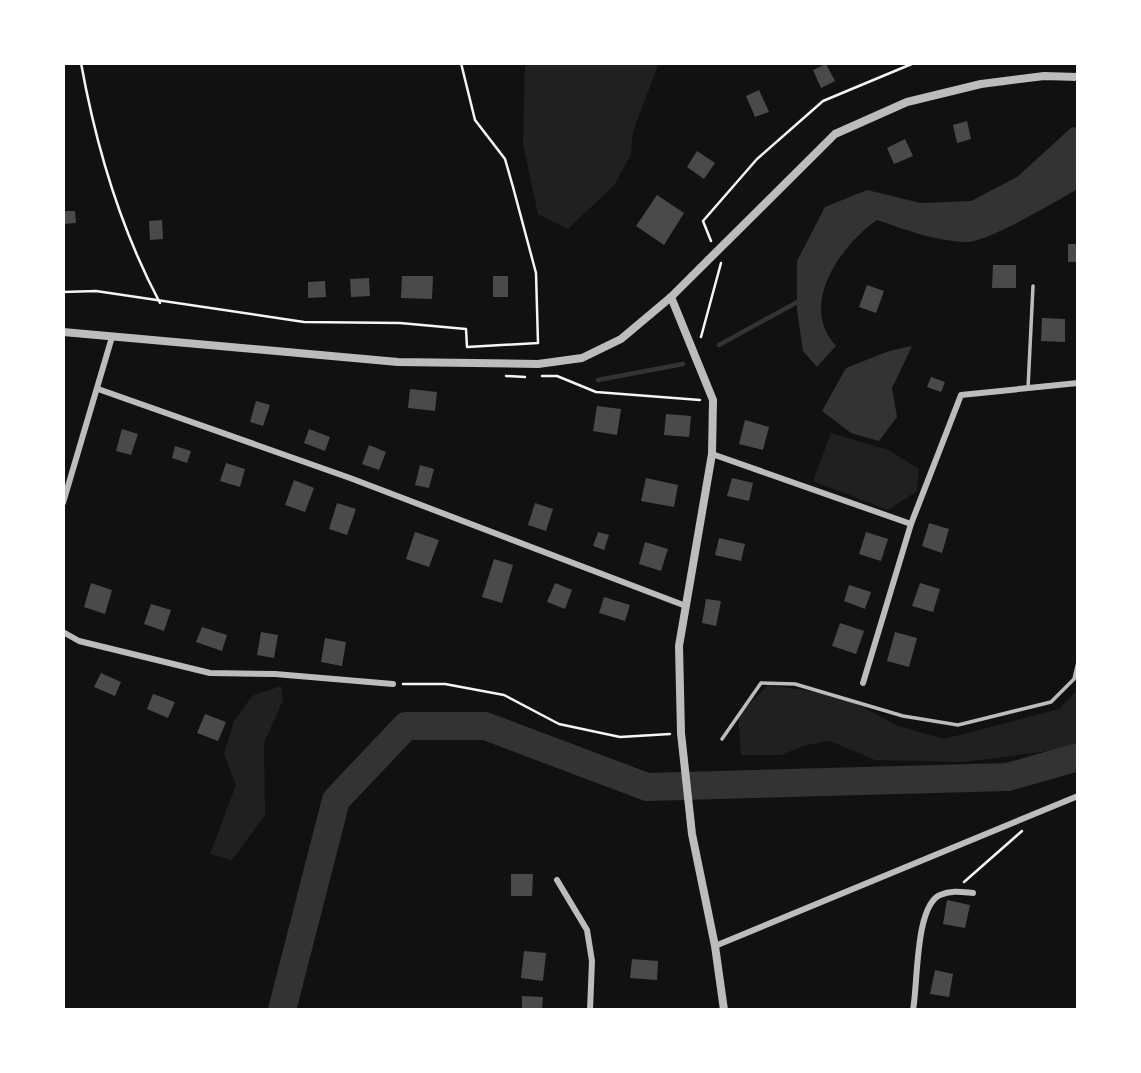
<svg xmlns="http://www.w3.org/2000/svg" width="1141" height="1073" font-family="'PT Sans',sans-serif">
	<style>
		.green { fill: #202020 }
		.water { fill: #333 }
		.lines { fill: none; stroke-linecap: round; stroke-linejoin: round }
		.stream { stroke: #333; stroke-width: 4.5 }
		.river { stroke: #333; stroke-width: 28 }
		.building { fill: #4a4a4a }
		.path { stroke: #f5f5f5; stroke-width: 2.5 }
		.service { stroke: #bcbcbc; stroke-width: 3.5 }
		.minor { stroke: #bcbcbc; stroke-width: 6 }
		.tertiary { stroke: #bcbcbc; stroke-width: 8 }
	</style>
	<rect width="100%" height="100%" fill="#111"/>
	<!-- green -->
	<g class="green">
		<path d="M525 63H659L633 131 631 154 615 184 568 229 538 214 523 144Z"/>
		<path d="M831 433 888 450 919 469 917 491 888 510 813 481Z"/>
		<path d="M768 685 842 696 898 726 944 739 1059 709 1078 689V747L965 762 875 760 830 741 806 745 781 755H741L738 715Z"/>
		<path d="M281 686 283 700 264 743 265 815 232 860 210 854 236 785 224 754 234 721 252 696Z"/>
	</g>
	<!-- water -->
	<g class="water">
		<path d="M1072 127 1078 128V189C1056 201 987 243 966 242 935 241 906 230 877 220 840 246 798 305 836 346L817 367 803 351 797 310V261L825 207 867 190 921 203 971 201 1017 177Z"/>
		<path d="M912 346 892 388 897 417 879 441 851 433 822 411 846 368 889 351Z"/>
	</g>
	<g class="lines">
		<!-- stream -->
		<g class="stream">
			<path d="M719 345 801 300"/>
			<path d="M598 380 683 364"/>
		</g>
		<!-- river -->
		<path class="river" d="M282 1010 336 800 406 726H485L647 787 1008 777 1078 757"/>
	</g>
	<!-- building -->
	<g class="building">
		<path d="M826 64 835 81 821 88 813 70Z"/>
		<path d="M759 90 769 112 755 117 746 96Z"/>
		<path d="M967 121 971 139 957 143 953 125Z"/>
		<path d="M905 139 913 156 894 164 887 148Z"/>
		<path d="M697 151 715 163 704 179 687 167Z"/>
		<path d="M657 195 684 213 664 245 636 226Z"/>
		<path d="M63 211H75L76 223 63 224Z"/>
		<path d="M162 220 163 239 150 240 149 221Z"/>
		<rect x="1068" y="244" width="10" height="18"/>
		<path d="M993 265H1016V288H992Z"/>
		<path d="M402 276H433L432 299 401 298Z"/>
		<rect x="493" y="276" width="15" height="21"/>
		<path d="M369 278 370 296 351 297 350 279Z"/>
		<path d="M325 281 326 297 308 298V282Z"/>
		<path d="M867 285 884 291 876 313 859 307Z"/>
		<path d="M1042 318 1065 319V342L1041 341Z"/>
		<path d="M931 377 945 382 941 392 927 387Z"/>
		<path d="M410 389 437 392 435 411 408 408Z"/>
		<path d="M256 401 270 405 263 426 250 422Z"/>
		<path d="M597 406 621 409 617 435 593 431Z"/>
		<path d="M666 414 691 416 689 437 664 435Z"/>
		<path d="M745 420 769 427 763 450 739 444Z"/>
		<path d="M122 429 138 434 131 455 116 451Z"/>
		<path d="M309 429 330 437 325 451 304 443Z"/>
		<path d="M369 445 386 452 379 470 362 464Z"/>
		<path d="M175 446 191 451 187 463 172 458Z"/>
		<path d="M226 463 245 469 240 487 220 481Z"/>
		<path d="M420 465 434 469 429 488 415 485Z"/>
		<path d="M646 478 678 485 674 507 641 501Z"/>
		<path d="M732 478 753 483 749 501 727 496Z"/>
		<path d="M294 480 314 488 305 512 285 505Z"/>
		<path d="M337 503 356 509 347 535 329 529Z"/>
		<path d="M535 503 553 509 546 531 528 525Z"/>
		<path d="M929 523 949 529 942 553 922 546Z"/>
		<path d="M415 532 439 540 429 567 406 559Z"/>
		<path d="M598 532 609 535 604 550 593 546Z"/>
		<path d="M866 532 888 539 881 561 859 554Z"/>
		<path d="M719 538 745 544 741 561 715 555Z"/>
		<path d="M645 542 668 549 661 571 639 564Z"/>
		<path d="M494 559 513 565 502 603 482 597Z"/>
		<path d="M91 583 112 590 105 614 84 607Z"/>
		<path d="M555 583 572 590 565 609 547 602Z"/>
		<path d="M920 583 940 589 933 612 912 606Z"/>
		<path d="M849 585 871 592 865 609 844 601Z"/>
		<path d="M604 597 630 605 625 621 599 613Z"/>
		<path d="M706 599 721 601 716 626 702 623Z"/>
		<path d="M151 604 171 610 164 631 144 624Z"/>
		<path d="M840 623 864 631 856 654 832 646Z"/>
		<path d="M202 627 227 635 222 651 196 642Z"/>
		<path d="M261 632 278 635 274 658 257 655Z"/>
		<path d="M895 632 917 638 909 667 887 661Z"/>
		<path d="M325 638 346 642 342 666 321 662Z"/>
		<path d="M101 673 121 682 115 696 94 687Z"/>
		<path d="M153 694 175 702 168 718 147 709Z"/>
		<path d="M205 714 226 722 218 741 197 733Z"/>
		<path d="M511 874H533L532 896H511Z"/>
		<path d="M947 900 970 905 965 928 943 924Z"/>
		<path d="M524 951 546 953 543 981 521 978Z"/>
		<path d="M632 959 658 961 657 980 630 978Z"/>
		<path d="M935 970 953 974 949 997 930 994Z"/>
		<path d="M522 996 543 997 542 1010H522Z"/>
	</g>
	<g class="lines">
		<!-- path -->
		<g class="path">
			<path d="M81 63C96 146 120 228 160 303"/>
			<path d="M711 241 703 221 757 159 823 101 914 63"/>
			<path d="M63 292 96 291 304 322 400 323 466 329 467 347 538 343 536 273 513 187 505 159 475 120 461 63"/>
			<path d="M701 337 721 263"/>
			<path d="M506 376 525 377"/>
			<path d="M542 376H557L596 392 700 400"/>
			<path d="M403 684H445L504 695 559 724 620 737 670 734"/>
			<path d="M964 882 1022 831"/>
		</g>
		<!-- service -->
		<g class="service">
			<path d="M1028 388 1033 286"/>
			<path d="M722 739 761 683 795 684 903 716 958 725 1051 702 1074 679 1078 662"/>
		</g>
		<!-- minor -->
		<g class="minor">
			<path d="M98 389 350 478 686 606"/>
			<path d="M712 454 911 524 863 683"/>
			<path d="M63 503 112 337"/>
			<path d="M911 524 961 395 1078 383"/>
			<path d="M63 632 79 641 210 673 275 674 393 684"/>
			<path d="M557 880 587 930 592 961 590 1010"/>
			<path d="M715 946 1078 796"/>
			<path d="M913 1010C918 984 915 906 940 895 951 890 962 892 973 893"/>
		</g>
		<!-- tertiary -->
		<g class="tertiary">
			<path d="M671 297 713 400 712 454 679 646 681 733 692 834 715 946 724 1010"/>
			<path d="M63 332 398 362 538 364 582 358 621 339 671 297 835 134 907 102 981 84 1044 76 1078 77"/>
		</g>
	</g>
	<!-- border -->
	<rect width="1141" height="1073" fill="none" stroke="#ffffff" stroke-width="130"/>
</svg>
